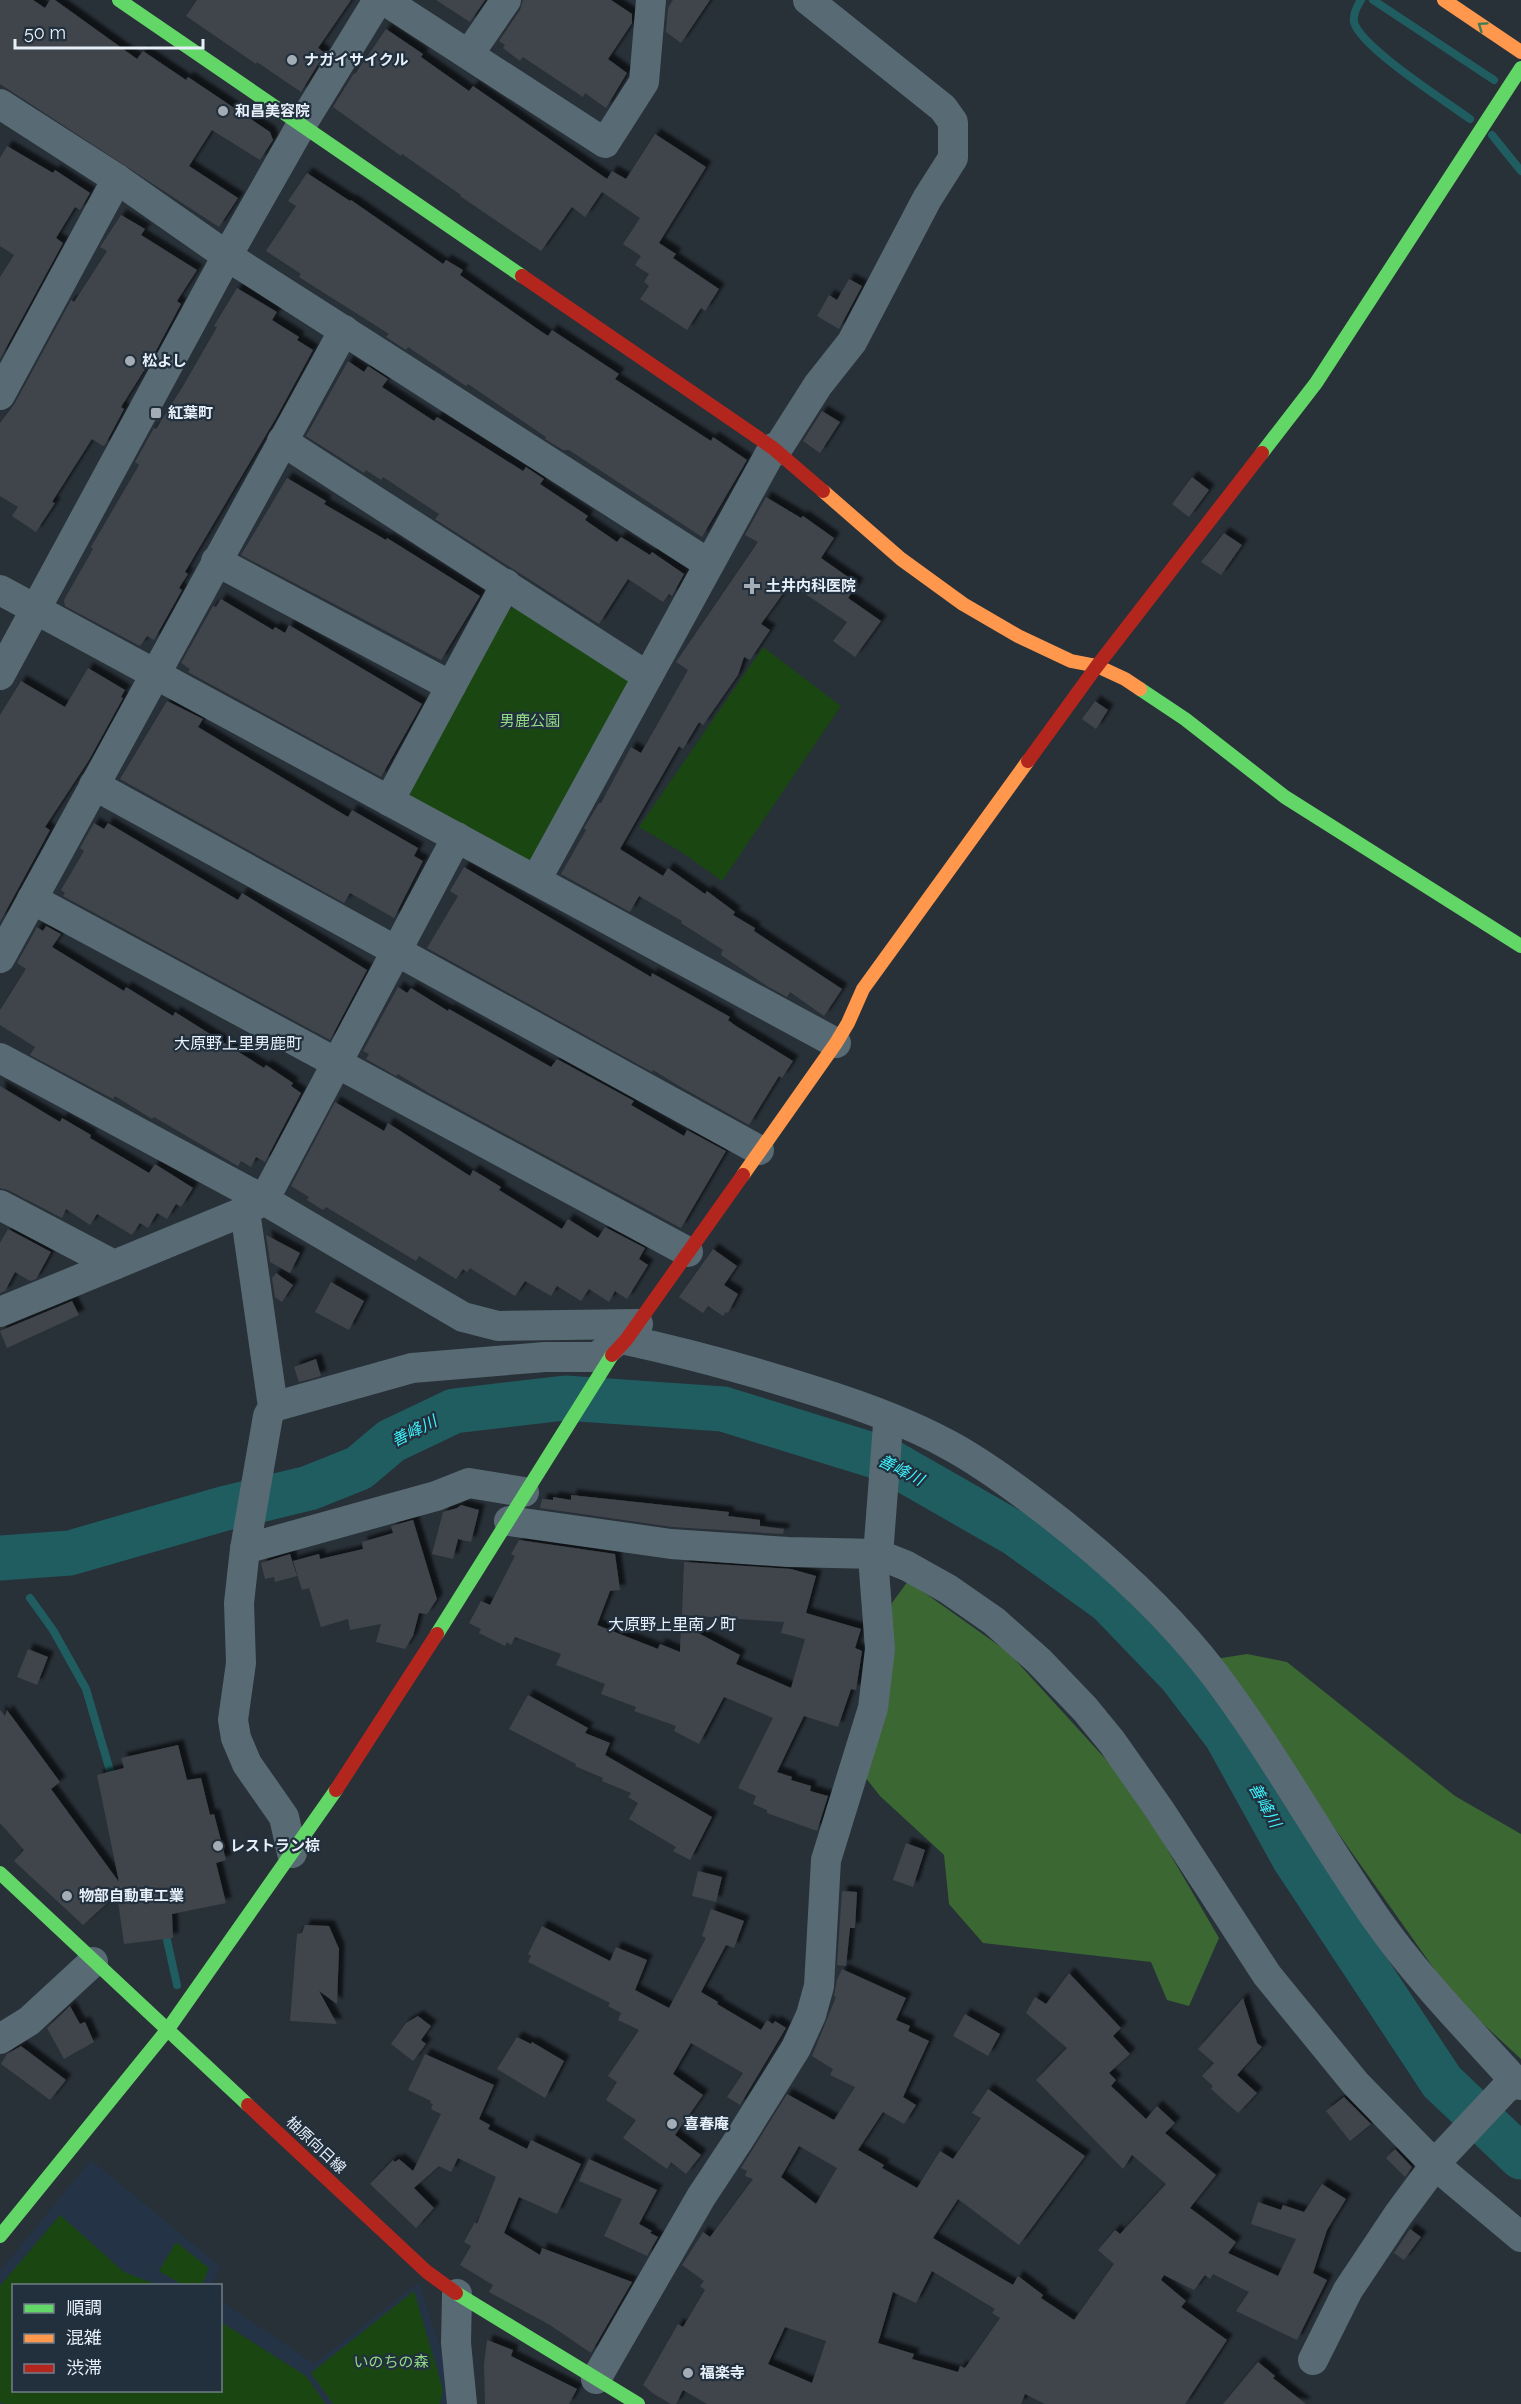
<svg xmlns="http://www.w3.org/2000/svg" width="1521" height="2404" font-family="Raleway,'Noto Sans JP',sans-serif">
	<style>
		.built { fill: #243446 }
		.green { fill: #1a4612 }
		.forest { fill: #3a6732 }
		.lines { fill: none; stroke-linecap: round; stroke-linejoin: round }
		.stream { stroke: #1f5d60; stroke-width: 8 }
		.river { stroke: #1f5d60; stroke-width: 45 }
		.building { fill: #41454c; fill-rule: evenodd; filter: url(#shadow) }
		.street { stroke: #586a74; stroke-width: 30 }
		.fast { stroke: #63d668; stroke-width: 14 }
		.slow { stroke: #ff974d; stroke-width: 14 }
		.jam { stroke: #b3261e; stroke-width: 14 }
		.oneway { stroke: #3f7b51 }
		.poi-dot { fill: #a4adb5; stroke: #22303e; stroke-width: 2 }
		.labels { text-anchor: middle; dominant-baseline: central; stroke-width: 4.5; stroke-linejoin: round; paint-order: stroke }
		.poi-label { font-size: 15px; font-weight: bold; fill: #e7f0f9; stroke: #22303e; text-anchor: start }
		.park-label { font-size: 15px; fill: #92db82; stroke: #22303e }
		.street-label { font-size: 15px; fill: #e7f0f9; stroke: #22303e }
		.neighbourhood-label { font-size: 16px; fill: #e7f0f9; stroke: #22303e }
		.water-label { font-size: 16px; font-style: italic; fill: #3df4fd; stroke: #22303e }
	</style>
	<defs>
		<filter id="shadow"><feDropShadow dx="5.5" dy="-5.5" stdDeviation="1.5" flood-color="#0009"/></filter>
	</defs>
	<rect width="100%" height="100%" fill="#283038"/>
	<!-- built -->
	<path class="built" d="M91 2160 220 2266 212 2285 14 2286V2390H220L221 2301 314 2364 419 2282 453 2389 452 2404H0V2271Z"/>
	<!-- green -->
	<g class="green">
		<path d="M516 607 631 678 536 861 525 865 410 796 411 789 506 611Z"/>
		<path d="M763 647 841 706 722 881 683 853 639 827Z"/>
		<path d="M60 2215 124 2272 158 2285 14 2286V2390H220L221 2322 306 2376 326 2404H4L0 2402V2286Z"/>
		<path d="M176 2242 209 2268 202 2285H183L159 2271Z"/>
		<path d="M414 2291 443 2390 440 2404H333L311 2373Z"/>
	</g>
	<!-- forest -->
	<g class="forest">
		<path d="M908 1581 1008 1652 1131 1787 1219 1938 1189 2006 1167 2000 1151 1962 983 1943 949 1904 944 1855 880 1796 865 1777 892 1603Z"/>
		<path d="M1247 1654 1287 1662 1455 1796 1521 1834V2059L1454 1997 1215 1659Z"/>
	</g>
	<g class="lines">
		<!-- stream -->
		<g class="stream">
			<path d="M1361 0C1357 6 1353 14 1354 22 1360 47 1447 102 1470 119"/>
			<path d="M1373 0 1494 80"/>
			<path d="M1492 135 1521 171"/>
			<path d="M30 1598 53 1630 86 1689 113 1781"/>
			<path d="M165 1931 177 1985"/>
		</g>
		<!-- river -->
		<path class="river" d="M0 1558 70 1553 226 1508 309 1488 359 1468 391 1441 454 1411 565 1398 723 1409 885 1459 1016 1534 1109 1601 1181 1676 1226 1735 1294 1858 1442 2082 1521 2157"/>
	</g>
	<!-- building -->
	<g class="building">
		<path d="M0 0H33L45 8 50 0H55L137 59 143 51 186 80 188 77 270 132 273 140 260 160 212 130 189 166 238 198 219 227 0 84Z"/>
		<path d="M197 0H351L318 48 325 53 301 92 257 62 256 64 186 16Z"/>
		<path d="M436 0H485L470 22Z"/>
		<path d="M523 0H611L632 14V23L608 59 627 73 606 108 585 93 583 97 523 57 520 61 503 48 505 45 499 41 520 10Z"/>
		<path d="M673 0H710L681 43 666 32 668 8Z"/>
		<path d="M386 29 423 54 421 57 469 91 473 86 607 179 612 171 626 179 655 134 706 167 659 243 676 254 673 258 719 289 705 311 701 308 687 330 640 299 649 286 644 282 649 274 635 265 641 256 623 244 640 218 602 192 585 217 572 207 541 251 460 196 461 195 402 154 401 156 333 107 354 73 355 74Z"/>
		<path d="M7 146 53 173 55 170 90 193 80 210 75 207 56 238 63 243 0 359V277L14 255 0 246V158Z"/>
		<path d="M307 173 350 201 351 200 443 264 446 260 463 270 460 275 539 330 548 336 552 330 619 374 615 379 711 441 713 437 747 460 702 537 569 450H563L545 439 546 437 468 384 466 386 408 347 406 350 386 337 389 334 299 277 301 274 266 251 296 206 288 201Z"/>
		<path d="M121 215 145 229 141 235 197 270 177 301 181 304 152 358 121 407 124 409 105 445 103 446 92 439 52 502 55 503 36 532 12 516 18 507 0 496V423L15 403 71 300 74 302 107 251 100 247Z"/>
		<path d="M849 279 862 286 839 329 817 316 829 295 837 300Z"/>
		<path d="M237 288 277 312 272 320 299 337 297 340 313 350 276 418 185 572 188 574 179 588 182 590 154 640 147 636 140 646 65 606 64 600 93 549 91 547 139 465 135 462 154 428 156 429 183 386 217 327 214 326Z"/>
		<path d="M348 361 364 372 368 366 388 379 382 387 434 421 437 417 523 471 526 467 544 479 540 484 588 516 585 520 617 542 621 537 650 555 652 552 684 574 672 596 669 594 663 602 628 579 599 624 435 519 439 514 383 477 381 480 366 470 364 473 306 436Z"/>
		<path d="M822 411 840 422 820 453 803 441Z"/>
		<path d="M1192 477 1209 490 1189 517 1172 504Z"/>
		<path d="M287 478 326 501 324 504 386 540 387 538 480 596 441 660 241 555Z"/>
		<path d="M766 497 801 518 803 516 834 538 821 558 858 584 848 598 881 621 855 657 833 641 847 622 798 589 795 592 787 588 761 624 770 630 750 660 744 657 738 675 703 725 699 722 683 749 679 746 620 849 663 876 668 868 705 894 707 891 735 912 733 915 755 928 754 931 842 989 824 1016 790 992 787 997 767 986 721 955 723 950 681 923 682 921 639 896 630 912 561 874 586 830 584 828 599 803H601L631 747 641 753 688 670 676 662 758 542 745 535Z"/>
		<path d="M1224 533 1242 545 1221 575 1201 562Z"/>
		<path d="M221 599 273 630 275 627 285 633 289 625 422 704 381 777 188 672 190 669 181 663 213 606 216 607Z"/>
		<path d="M88 668 125 690 121 697 123 698 89 760 45 827 50 830 0 922V715L21 681 65 707Z"/>
		<path d="M167 701 203 719 198 727 348 817 352 810 418 848 414 856 423 861 394 918 350 893 344 903 120 779Z"/>
		<path d="M1095 701 1108 710 1096 729 1082 719Z"/>
		<path d="M94 823 104 829 108 823 238 900 242 893 367 970 330 1040 63 896 65 893 61 890 84 851 80 848Z"/>
		<path d="M464 867 651 977 652 973 730 1017 728 1020 736 1026 793 1061 782 1078 779 1076 749 1125 679 1086 653 1070 652 1072 427 948 458 896 450 891Z"/>
		<path d="M46 926 61 934 52 947 124 991 126 987 173 1016 175 1012 264 1068 266 1065 293 1083 291 1086 301 1093 265 1162 256 1157 251 1167 241 1161 238 1166 154 1117 152 1119 115 1096 113 1099 30 1055 35 1047 0 1025V1010L26 969 17 963 37 927 43 931Z"/>
		<path d="M398 987 407 993 411 988 448 1011 449 1009 551 1067 557 1059 634 1101 631 1105 684 1136 687 1130 726 1151 681 1228 429 1093 398 1074 396 1076 366 1059 369 1054 363 1051Z"/>
		<path d="M0 1086 60 1122 62 1118 91 1135 90 1138 149 1173 155 1164 193 1188 181 1207 176 1204 167 1219 157 1213 148 1228 140 1223 132 1235 97 1214 90 1225 66 1209 62 1218 8 1190 0 1188Z"/>
		<path d="M335 1102 384 1131 388 1123 470 1176 473 1170 501 1187 499 1190 562 1229 568 1219 598 1238 605 1227 645 1248 639 1259 648 1265 627 1299 615 1291 609 1302 589 1289 581 1301 557 1286 551 1296 525 1281 515 1296 470 1268 467 1272 463 1269 456 1279 419 1256 416 1261 326 1207 323 1210 307 1200 309 1197 291 1186Z"/>
		<path d="M8 1229 51 1252 36 1279 30 1281 15 1272 5 1291 0 1293V1243Z"/>
		<path d="M266 1235 300 1253 290 1273 270 1262Z"/>
		<path d="M713 1249 737 1266 724 1285 738 1294 728 1313 726 1312 723 1316 708 1306 703 1313 679 1297Z"/>
		<path d="M276 1273 293 1285 282 1302 275 1297 272 1278Z"/>
		<path d="M331 1282 364 1301 349 1330 315 1312Z"/>
		<path d="M72 1301 79 1315 7 1348 0 1331Z"/>
		<path d="M316 1359 321 1376 299 1382 294 1367Z"/>
		<path d="M571 1495 729 1512 728 1516 760 1520V1526L784 1529 783 1534 673 1527 540 1508 542 1499 553 1500V1497L571 1500Z"/>
		<path d="M461 1505 479 1510 471 1542 458 1539 453 1559 432 1554 443 1512 457 1508Z"/>
		<path d="M413 1520 437 1599 427 1614 419 1613 413 1636 405 1649 376 1642 381 1624 350 1630 348 1619 321 1627 309 1588 302 1590 293 1561 319 1554 320 1559 363 1549 362 1542 393 1533 391 1526Z"/>
		<path d="M519 1540 615 1554 620 1590 610 1591 597 1625 658 1649 660 1644 680 1652 681 1624 740 1655 736 1664 791 1688 805 1639 781 1633 784 1622 682 1615 684 1562 791 1569 816 1576 806 1613 861 1629 855 1648 862 1651 856 1690 851 1689 838 1727 804 1716 777 1772 792 1777 791 1780 811 1786 810 1791 828 1796 817 1831 767 1813V1810L753 1804 756 1796 738 1788 773 1718 724 1697 699 1744 674 1731 676 1726 634 1711 636 1707 601 1694 605 1684 556 1665 561 1654 515 1637 511 1645 507 1642 505 1646 479 1633 481 1629 469 1623 481 1601 490 1605 515 1556 511 1554Z"/>
		<path d="M290 1554 297 1576 275 1582 274 1577 265 1579 261 1563Z"/>
		<path d="M28 1649 48 1657 37 1685 17 1677Z"/>
		<path d="M528 1695 588 1728 585 1733 610 1743 605 1755 712 1817 690 1860 673 1851 676 1847 629 1819 638 1803 628 1797 631 1793 602 1781 603 1778 575 1766 576 1764 509 1729Z"/>
		<path d="M0 1710 5 1716 7 1710 60 1782 51 1789 119 1882 97 1775 124 1768 121 1758 178 1745 187 1780 201 1778 210 1815 214 1814 226 1860 216 1863 226 1903 172 1914 173 1938 124 1944 117 1894 83 1925 14 1861 24 1850 0 1823Z"/>
		<path d="M906 1843 925 1850 913 1887 893 1880Z"/>
		<path d="M698 1871 722 1877 716 1902 692 1896Z"/>
		<path d="M842 1891 857 1892 855 1928H850L846 1966 837 1965Z"/>
		<path d="M711 1909 744 1921 734 1948 726 1945 701 1992 718 2002 717 2004 761 2030 767 2020 773 2024 775 2021 786 2028 740 2105 727 2097 743 2073 691 2043 673 2074 703 2095 675 2135 701 2155 686 2174 671 2162 667 2169 623 2138 636 2120 606 2100 617 2082 608 2076 639 2030 618 2020 621 2013 608 2006 610 2003 528 1962 531 1956 528 1954 542 1926 610 1961 616 1947 647 1960 635 1990 669 2008 706 1938 702 1936Z"/>
		<path d="M305 1925 329 1926 339 1949 337 2004 319 1991 337 2024 290 2021 297 1934 302 1933Z"/>
		<path d="M842 1969 906 1998 896 2020 910 2026 908 2031 929 2041 903 2097 916 2105 904 2124 883 2112 858 2150 884 2165 882 2168 917 2188 940 2151 953 2159 981 2118 972 2113 988 2089 1085 2156 1019 2245 958 2199 933 2238 1013 2285 1018 2276 1043 2295 1041 2298 1074 2320 1114 2264 1098 2250 1115 2230 1120 2234 1166 2184 1132 2155 1123 2169 1036 2080 1067 2048 1026 2013 1035 1997 1046 2004 1069 1973 1121 2028 1113 2036 1130 2054 1109 2073 1116 2080 1111 2086 1146 2119 1157 2106 1175 2123 1165 2133 1216 2175 1190 2208 1236 2242 1228 2253 1278 2276 1296 2239 1251 2224 1258 2202 1281 2210 1283 2205 1304 2212 1322 2184 1346 2199 1327 2230 1313 2273 1327 2280 1297 2340 1236 2311 1249 2292 1213 2274 1210 2279 1205 2275 1194 2290 1164 2275 1161 2280 1186 2301 1181 2307 1227 2340 1185 2404H1045L1025 2394 1021 2404H707L683 2390 676 2404H671L654 2394 643 2385 678 2324 683 2327 705 2290 700 2286 704 2281 682 2265 703 2232 710 2237 753 2179 745 2176 747 2171 741 2168 787 2094 834 2120 855 2087 830 2075 833 2069 812 2056 836 1997 834 1996 837 1980ZM799 2146 837 2168 816 2204 781 2177ZM932 2271 995 2309 992 2313 1000 2318 965 2368 960 2366 958 2372 912 2359 914 2354 878 2343 893 2292 916 2303ZM785 2327 826 2341 812 2383 768 2364Z"/>
		<path d="M1243 1998 1257 2043 1262 2047 1237 2075 1257 2093 1238 2113 1211 2089 1213 2086 1202 2076 1214 2063 1198 2049Z"/>
		<path d="M70 2006 80 2024 85 2022 94 2042 64 2059 47 2028Z"/>
		<path d="M965 2014 1000 2034 988 2056 953 2036Z"/>
		<path d="M418 2016 431 2026 421 2040 426 2044 413 2061 391 2044 406 2023Z"/>
		<path d="M517 2037 531 2044 532 2042 564 2061 545 2098 497 2069Z"/>
		<path d="M21 2046 66 2080 50 2100 1 2064 7 2054Z"/>
		<path d="M425 2054 494 2085 479 2119 490 2125 488 2129 527 2149 531 2140 581 2164 557 2214 519 2197 504 2233 540 2255 542 2248 632 2282 591 2353 550 2325 489 2292 493 2285 460 2265 471 2246 464 2242 475 2222 477 2224 496 2177 458 2158 451 2172 439 2166 414 2188 434 2208 416 2228 370 2184 393 2160 395 2162 399 2159 413 2171 441 2114 431 2109 433 2104 430 2103 431 2101 408 2090Z"/>
		<path d="M1344 2097 1371 2124 1350 2141 1326 2111Z"/>
		<path d="M1395 2149 1412 2167 1405 2177 1386 2158Z"/>
		<path d="M589 2159 657 2190 639 2224 652 2231 650 2233 658 2237 647 2256 604 2236 622 2199 579 2181Z"/>
		<path d="M1410 2229 1421 2237 1404 2260 1394 2253Z"/>
		<path d="M487 2340 513 2350 511 2356 577 2389 569 2404H485L484 2364Z"/>
		<path d="M1258 2362 1275 2376 1273 2378 1306 2404H1223Z"/>
	</g>
	<g class="lines">
		<!-- street -->
		<g class="street">
			<path d="M384 0 605 143 644 82 651 0"/>
			<path d="M469 54 506 0"/>
			<path d="M0 104 117 179 227 256 709 564"/>
			<path d="M0 395 117 179"/>
			<path d="M282 441 647 676"/>
			<path d="M776 451 818 385 852 342 927 199 953 158V122L943 108 808 0"/>
			<path d="M216 561 451 686"/>
			<path d="M0 590 836 1043"/>
			<path d="M0 675 227 256 302 124 378 0"/>
			<path d="M94 785 759 1150"/>
			<path d="M389 801 506 584"/>
			<path d="M536 880 773 448"/>
			<path d="M32 899 688 1252"/>
			<path d="M0 958 344 330"/>
			<path d="M0 1058 264 1200 457 837"/>
			<path d="M0 1205 114 1265"/>
			<path d="M245 1211 273 1407 268 1416 245 1549 239 1603 241 1663 233 1720 236 1738 247 1764 284 1817 292 1853"/>
			<path d="M0 1312 245 1211 264 1200 463 1317 498 1326 638 1324"/>
			<path d="M626 1340C692 1354 755 1372 818 1392 862 1406 907 1422 947 1444 981 1462 1012 1485 1042 1508 1106 1557 1166 1611 1215 1675 1273 1752 1320 1838 1375 1917 1416 1976 1467 2028 1516 2082"/>
			<path d="M273 1407 412 1368 545 1357H597L624 1335"/>
			<path d="M509 1521 671 1544 788 1552 877 1554 907 1566 948 1589 994 1621 1039 1661 1085 1709 1112 1742 1159 1809 1267 1975 1356 2084 1435 2165 1521 2237"/>
			<path d="M245 1549 436 1496 469 1483 524 1492"/>
			<path d="M0 2039 29 2021 93 1962"/>
			<path d="M457 2294 456 2343 462 2404"/>
			<path d="M1313 2360 1348 2290 1398 2215 1441 2157 1505 2089 1516 2082 1521 2085"/>
			<path d="M596 2379 701 2197 738 2141 796 2048 811 2015 819 1986 826 1860 873 1708 880 1649 874 1570 879 1542 888 1425"/>
		</g>
		<!-- fast -->
		<g class="fast">
			<path d="M119 0 522 276"/>
			<path d="M1262 453 1316 383 1521 68"/>
			<path d="M1140 689 1185 719 1285 797 1521 946"/>
			<path d="M437 1634 612 1355"/>
			<path d="M0 1873 248 2105"/>
			<path d="M0 2236 168 2029 336 1790"/>
			<path d="M456 2293 638 2404"/>
		</g>
		<!-- slow -->
		<g class="slow">
			<path d="M1444 0 1521 52"/>
			<path d="M823 491 901 559 963 604 1018 636 1071 661 1097 666 1125 679 1140 689"/>
			<path d="M743 1175 836 1043 848 1023 863 989 1028 761"/>
		</g>
		<!-- jam -->
		<g class="jam">
			<path d="M522 276 773 448 823 491"/>
			<path d="M1028 761 1097 666 1262 453"/>
			<path d="M612 1355 626 1340 743 1175"/>
			<path d="M336 1790 437 1634"/>
			<path d="M248 2105 427 2272 456 2293"/>
		</g>
	</g>
	<!-- one-way arrows -->
	<defs><path id="oneway-chevron" d="M-2-3.5L2.5 0L-2 3.5" fill="none" stroke-width="1.6" stroke-linecap="round" stroke-linejoin="round" transform="scale(1.5)"/></defs>
	<use class="oneway" href="#oneway-chevron" transform="translate(1482 26) rotate(-145)"/>
	<!-- markers -->
	<g class="poi-dot">
		<circle cx="292" cy="60" r="6"/>
		<circle cx="223" cy="111" r="6"/>
		<circle cx="130" cy="361" r="6"/>
		<rect x="150" y="407" width="12" height="12" rx="3"/>
		<path d="M749 577h6v6h6v6h-6v6h-6v-6h-6v-6h6z"/>
		<circle cx="218" cy="1846" r="6"/>
		<circle cx="67" cy="1896" r="6"/>
		<circle cx="672" cy="2124" r="6"/>
		<circle cx="688" cy="2373" r="6"/>
	</g>
	<g class="labels">
		<!-- poi labels -->
		<g class="poi-label">
			<text x="304" y="60">ナガイサイクル</text>
			<text x="235" y="111">和昌美容院</text>
			<text x="142" y="361">松よし</text>
			<text x="168" y="413">紅葉町</text>
			<text x="766" y="586">土井内科医院</text>
			<text x="230" y="1846">レストラン椋</text>
			<text x="79" y="1896">物部自動車工業</text>
			<text x="684" y="2124">喜春庵</text>
			<text x="700" y="2373">福楽寺</text>
		</g>
		<!-- park labels -->
		<g class="park-label">
			<text x="530" y="721">男鹿公園</text>
			<text x="391" y="2362">いのちの森</text>
		</g>
		<!-- street labels -->
		<g class="street-label">
			<text transform="translate(316 2145) rotate(43)">柚原向日線</text>
		</g>
		<!-- neighbourhood labels -->
		<g class="neighbourhood-label">
			<text x="238" y="1043">大原野上里男鹿町</text>
			<text x="672" y="1624">大原野上里南ノ町</text>
		</g>
		<!-- water labels -->
		<g class="water-label">
			<text transform="translate(414 1431) rotate(-27)">善峰川</text>
			<text transform="translate(901 1470) rotate(27)">善峰川</text>
			<text transform="translate(1265 1805) rotate(61)">善峰川</text>
		</g>
	</g>
	<!-- legend -->
	<rect x="12" y="2284" width="210" height="108" fill="#22303e" stroke="#717d89" stroke-width="1.5"/>
	<rect x="24" y="2304" width="30" height="9" fill="#63d668" stroke="#717d89" stroke-width="1.5"/>
	<text x="66" y="2314" font-size="18" fill="#e7f0f9">順調</text>
	<rect x="24" y="2334" width="30" height="9" fill="#ff974d" stroke="#717d89" stroke-width="1.5"/>
	<text x="66" y="2344" font-size="18" fill="#e7f0f9">混雑</text>
	<rect x="24" y="2364" width="30" height="9" fill="#b3261e" stroke="#717d89" stroke-width="1.5"/>
	<text x="66" y="2374" font-size="18" fill="#e7f0f9">渋滞</text>
	<!-- scale -->
	<path d="M15 39v9h188v-9" fill="none" stroke="#e7f0f9" stroke-width="3"/>
	<text x="24" y="39" font-size="18" fill="#e7f0f9" stroke="#22303e" stroke-width="4.5" paint-order="stroke">50 m</text>
</svg>
